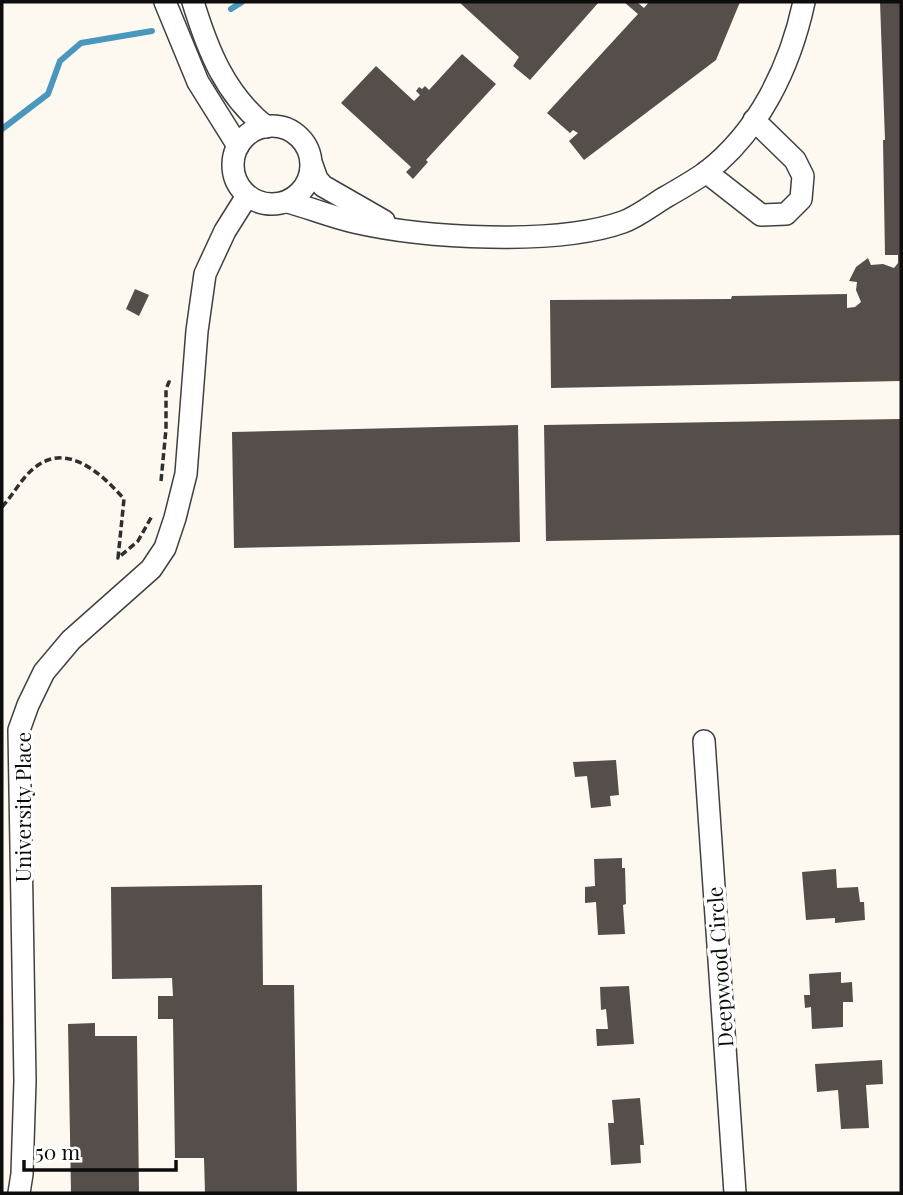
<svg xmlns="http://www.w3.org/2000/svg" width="903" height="1195" font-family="'Playfair Display',serif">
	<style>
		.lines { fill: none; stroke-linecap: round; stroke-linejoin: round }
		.stream { stroke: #4a97bd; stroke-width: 6 }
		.building { fill: #554e4b }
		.minor-casing { stroke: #404040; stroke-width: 24 }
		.path { stroke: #2f2f2f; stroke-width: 3.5; stroke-dasharray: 7 3.5; stroke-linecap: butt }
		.minor { stroke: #fff; stroke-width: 21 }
		.labels { text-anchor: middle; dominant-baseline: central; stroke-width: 7; stroke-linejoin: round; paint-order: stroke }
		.street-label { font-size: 21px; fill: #0d0d0d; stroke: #fff }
	</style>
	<rect width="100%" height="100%" fill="#fdf9f0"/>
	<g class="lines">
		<!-- stream -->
		<g class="stream">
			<path d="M231 9 242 2"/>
			<path d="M2 129 48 94 60 61 81 43 152 31"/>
		</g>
	</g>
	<!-- building -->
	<g class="building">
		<path d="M459 2H599L530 80 513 66 519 57Z"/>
		<path d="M624 2H637L644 8 649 2H740L716 60 584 160 569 141 578 133 573 130 570 133 547 113 638 14Z"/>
		<path d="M880 2H901V381L551 388 550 300 731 299 732 296 847 294V308L855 307 861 302 856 290 857 282 849 281 856 267 868 258 871 265 883 264 894 268 898 263V255H885L883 140H885Z"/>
		<path d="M462 54 496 84 426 160 428 162 413 179 406 172 411 167 341 103 376 66 414 101 420 95 416 91 419 87 422 89 425 86 429 90Z"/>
		<path d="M135 289 149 295 139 316 126 309Z"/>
		<path d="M901 419V535L546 541 544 425Z"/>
		<path d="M518 425 520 542 234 548 232 432Z"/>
		<path d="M616 760 619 795 610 796 611 806 591 808 587 776 575 777 573 762Z"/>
		<path d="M622 858V868H625L626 904 623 905 625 934 598 935 596 902 585 903V887L595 886 594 859Z"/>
		<path d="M836 869 837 888 858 887 860 902H864L865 920 835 923V918L806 920 802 872Z"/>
		<path d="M262 885 263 985H294L297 1193H205L204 1158H175L173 1019H158V996H173L172 978 112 979 111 887Z"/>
		<path d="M841 972V983L852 982 853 1002H843V1027L812 1029 811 1007 805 1008 804 995H810L809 974Z"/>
		<path d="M629 986 634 1044 597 1046 596 1029H608L606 1009 601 1010 600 987Z"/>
		<path d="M95 1023V1036H137L139 1193H71L68 1024Z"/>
		<path d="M882 1060 883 1084 866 1085 869 1128 841 1129 838 1090 817 1092 815 1064Z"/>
		<path d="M640 1098 644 1145H640L641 1163 611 1165 608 1123H614L612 1100Z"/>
	</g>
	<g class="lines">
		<defs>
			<g id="minor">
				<path d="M165 2 198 82 238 146"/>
				<path d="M193 2C208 51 225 94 266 127"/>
				<circle cx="272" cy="165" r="39"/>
				<path d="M312 165 317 179 323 186 384 221"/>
				<path d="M706 172 761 215 786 214 801 199 803 176 795 160 754 120"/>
				<path d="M288 202C310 208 332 217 354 222 423 238 556 246 623 222 637 217 651 206 664 198 678 190 692 182 705 173 759 132 790 67 804 2"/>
				<path d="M704 741 735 1193"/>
				<path d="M19 1193 22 1174 25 1081 19 730 28 705 44 672 71 640 151 569 165 548 175 518 186 474 197 331 205 274 225 231 247 196"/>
			</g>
		</defs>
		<!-- minor casing -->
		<use href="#minor" class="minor-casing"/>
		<!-- path -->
		<g class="path">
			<path d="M161 481 166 429V389L169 382 173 383"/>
			<path d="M2 507C13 495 21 479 33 469 66 440 102 474 124 499L118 558 138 541 152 516"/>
		</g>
		<!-- minor -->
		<use href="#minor" class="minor"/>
	</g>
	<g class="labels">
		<!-- street labels -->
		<g class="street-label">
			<text transform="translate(22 807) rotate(-90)">University Place</text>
			<text transform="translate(719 967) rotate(-94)">Deepwood Circle</text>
		</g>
	</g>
	<!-- border -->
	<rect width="903" height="1195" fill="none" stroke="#0d0d0d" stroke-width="7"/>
	<!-- scale -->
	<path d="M24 1160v10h152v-10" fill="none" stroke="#0d0d0d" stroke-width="3.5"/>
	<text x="35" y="1160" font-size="21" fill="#0d0d0d" stroke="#ffffff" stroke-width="5" paint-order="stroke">50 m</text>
</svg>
